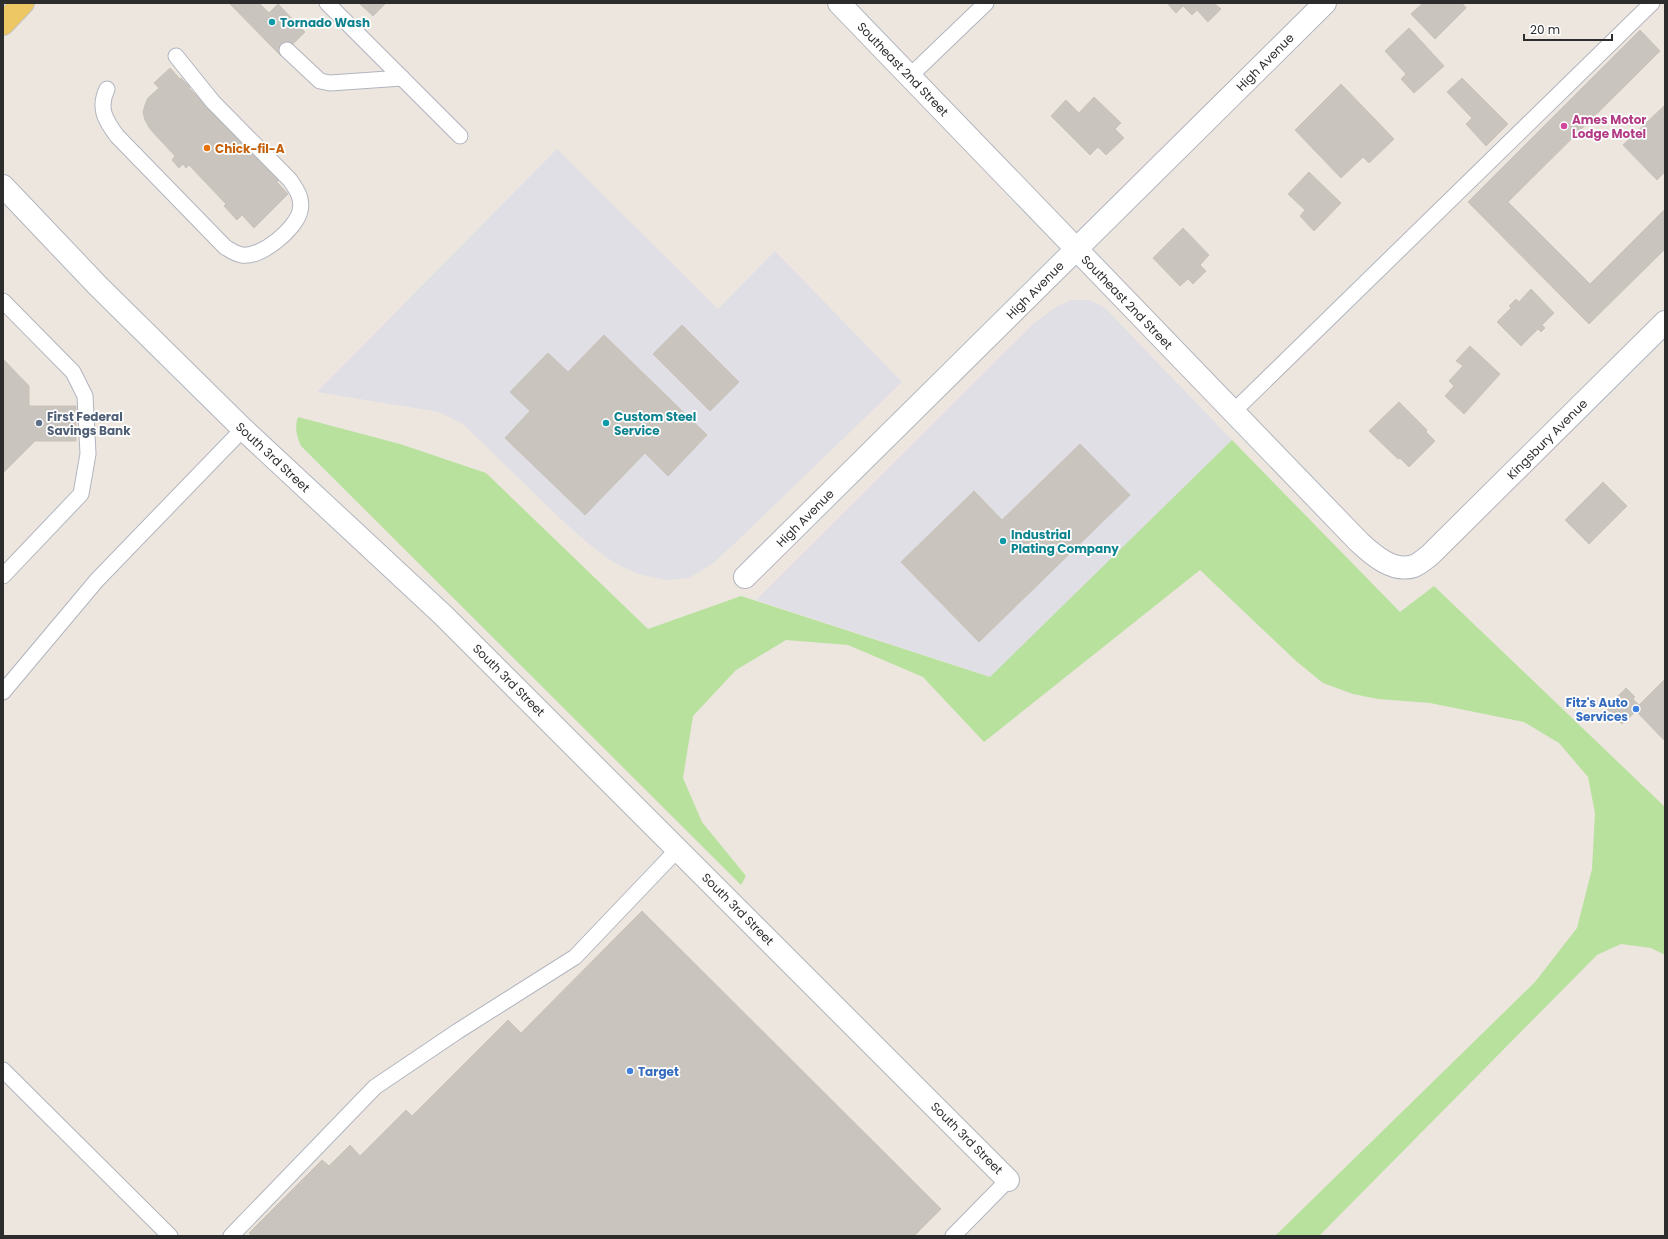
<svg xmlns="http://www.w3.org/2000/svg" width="1668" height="1239" font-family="Poppins,sans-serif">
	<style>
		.industrial { fill: #e0dfe6 }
		.green { fill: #b7e19d }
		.building { fill: #c9c4bd; stroke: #c8c2b8 }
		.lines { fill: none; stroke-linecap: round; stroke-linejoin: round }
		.service-casing { stroke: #b2b5bf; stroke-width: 17 }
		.minor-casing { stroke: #b2b5bf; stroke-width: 24 }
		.primary-casing { stroke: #c4c4c4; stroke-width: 24 }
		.service { stroke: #fff; stroke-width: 15 }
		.minor { stroke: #fff; stroke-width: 22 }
		.primary { stroke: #ecc764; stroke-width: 22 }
		.culture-dot { fill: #0f9aa8; stroke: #fff; stroke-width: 1.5 }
		.hotel-dot { fill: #d1479c; stroke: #fff; stroke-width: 1.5 }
		.food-dot { fill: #e8710a; stroke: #fff; stroke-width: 1.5 }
		.service-dot { fill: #5c6f8a; stroke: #fff; stroke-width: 1.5 }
		.shop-dot { fill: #3f7fe0; stroke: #fff; stroke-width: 1.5 }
		.labels { text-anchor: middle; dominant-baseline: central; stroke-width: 3.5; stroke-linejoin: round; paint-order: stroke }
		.culture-label { font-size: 12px; font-weight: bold; fill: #0d838f; stroke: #fff; text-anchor: start }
		.street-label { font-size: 12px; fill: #2c2c2c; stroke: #fff }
		.hotel-label { font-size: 12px; font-weight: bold; fill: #b23c85; stroke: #fff; text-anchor: start }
		.food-label { font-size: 12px; font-weight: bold; fill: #c56008; stroke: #fff; text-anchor: start }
		.service-label { font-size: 12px; font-weight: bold; fill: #4e5e75; stroke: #fff; text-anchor: start }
		.shop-label { font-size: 12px; font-weight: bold; fill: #366cbe; stroke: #fff; text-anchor: end }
	</style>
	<rect width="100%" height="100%" fill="#ede6df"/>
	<!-- industrial -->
	<g class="industrial">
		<path d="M557 149 718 309 775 251 902 382 735 543 712 564 689 578 666 580 638 574 613 562 589 544 566 524 463 424 439 412 317 392Z"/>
		<path d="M1071 300H1090L1105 308 1232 440 991 677 756 600 1034 323 1056 307Z"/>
	</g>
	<!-- green -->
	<path class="green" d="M298 417 400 444 486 473 648 629 741 596 990 677 1232 440 1400 612 1434 586 1665 807V955L1651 948 1621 944 1597 955 1319 1236H1275L1535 982 1577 928 1592 869 1595 813 1588 777 1559 743 1524 722 1430 703 1378 699 1353 694 1323 683 1296 661 1200 570 984 742 923 677 848 645 786 640 736 670 693 716 683 778 702 822 746 876 741 885 301 446C297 436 294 428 298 417Z"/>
	<!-- building -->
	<g class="building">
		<path d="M229 3H259L269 13 278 4 305 32 281 56Z"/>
		<path d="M359 3H386L373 16Z"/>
		<path d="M1167 3H1214L1221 9 1208 22 1197 10 1192 15 1183 6 1176 13Z"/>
		<path d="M1423 3H1462L1466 8 1435 39 1411 14Z"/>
		<path d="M1409 28 1444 66 1414 93 1401 79 1406 74 1385 51Z"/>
		<path d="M1640 30 1660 51 1508 202 1590 284 1665 209V249L1589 324 1468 202Z"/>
		<path d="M170 68 180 79 181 78 190 87 189 88 225 125 226 123 241 138 239 140 280 179 277 182 288 194 254 228 242 215 237 220 224 206 226 204 189 165 186 168 183 164 179 168 172 160 175 156 150 129 145 120 143 112 145 105 148 98 159 88 154 83Z"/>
		<path d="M1462 78 1508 124 1486 146 1466 124 1472 118 1447 92Z"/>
		<path d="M1341 84 1394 139 1369 163 1363 157 1341 178 1295 130Z"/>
		<path d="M1094 97 1121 123 1115 129 1124 138 1106 155 1098 147 1090 155 1051 116 1066 100 1079 113Z"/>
		<path d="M1665 105V172L1657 180 1623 145Z"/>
		<path d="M1309 172 1341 203 1314 231 1300 216 1305 210 1288 194Z"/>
		<path d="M1183 228 1209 255 1200 265 1206 271 1193 284 1188 279 1180 286 1153 258Z"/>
		<path d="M1531 289 1554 313 1542 325 1545 328 1541 332 1538 329 1521 346 1497 322 1511 308 1509 306 1516 299 1519 302Z"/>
		<path d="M682 325 739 382 710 411 653 354Z"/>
		<path d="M604 335 707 435 668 476 645 453 585 515 505 438 530 411 510 392 548 353 568 372Z"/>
		<path d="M1470 346 1500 374 1464 414 1445 396 1454 386 1449 381 1463 366 1456 361Z"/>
		<path d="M3 359 29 386V406H76V441H35L3 473Z"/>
		<path d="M1399 402 1427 430 1426 432 1435 441 1409 467 1400 458 1398 459 1369 431Z"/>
		<path d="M1080 444 1130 495 979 642 901 562 974 491 1002 520Z"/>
		<path d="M1603 482 1627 506 1589 544 1565 520Z"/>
		<path d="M1665 679V741L1636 711 1622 724 1606 708 1626 688 1635 697 1633 699 1639 705Z"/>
		<path d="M642 911 941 1209 914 1236H252L249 1233 322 1160 329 1166 350 1145 360 1156 406 1110 412 1116 508 1020 521 1033Z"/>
	</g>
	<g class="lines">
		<defs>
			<g id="service">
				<path d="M327 3 460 136"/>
				<path d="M287 50 320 81 330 83 402 78"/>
				<path d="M910 76 986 3"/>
				<path d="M107 89C98 108 105 120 117 136L225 247C230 250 235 254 242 255 261 258 296 229 300 211 303 199 297 190 290 180L213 102 176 56"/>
				<path d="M3 301 73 372 85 396 88 454 81 494 3 576"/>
				<path d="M1233 412 1652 3"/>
				<path d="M3 692 97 580 243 429"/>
				<path d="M3 1070 170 1236"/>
				<path d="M231 1236 375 1087 458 1031 575 957 677 850"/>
				<path d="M953 1236 1008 1180"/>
			</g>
			<g id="minor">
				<path d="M839 3 1359 542C1373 555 1393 573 1414 566 1419 564 1425 559 1430 555L1665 322"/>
				<path d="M3 186 98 286 243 429 443 615 1008 1180"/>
				<path d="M745 577 1325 3"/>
			</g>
			<path id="primary" d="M3 24 23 3"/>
		</defs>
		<!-- service casing -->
		<use href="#service" class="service-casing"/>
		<!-- minor casing -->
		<use href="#minor" class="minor-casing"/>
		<!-- primary casing -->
		<use href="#primary" class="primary-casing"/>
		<!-- service -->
		<use href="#service" class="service"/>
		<!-- minor -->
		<use href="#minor" class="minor"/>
		<!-- primary -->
		<use href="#primary" class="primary"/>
	</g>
	<!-- markers -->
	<g class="culture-dot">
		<circle cx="272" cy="22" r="4"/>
		<circle cx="606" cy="423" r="4"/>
		<circle cx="1003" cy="541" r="4"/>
	</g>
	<circle class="hotel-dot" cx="1564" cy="126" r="4"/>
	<circle class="food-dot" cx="207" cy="148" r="4"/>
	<circle class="service-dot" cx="39" cy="423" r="4"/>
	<g class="shop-dot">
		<circle cx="1636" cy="709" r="4"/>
		<circle cx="630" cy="1071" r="4"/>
	</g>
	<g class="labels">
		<!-- culture labels -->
		<g class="culture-label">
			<text x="280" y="22">Tornado Wash</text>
			<text x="614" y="416">Custom Steel<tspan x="614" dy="14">Service</tspan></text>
			<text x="1011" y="534">Industrial<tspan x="1011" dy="14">Plating Company</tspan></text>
		</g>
		<!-- street labels -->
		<g class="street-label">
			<text transform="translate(1265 62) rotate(-45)">High Avenue</text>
			<text transform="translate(903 69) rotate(46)">Southeast 2nd Street</text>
			<text transform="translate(1035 290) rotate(-45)">High Avenue</text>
			<text transform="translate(1127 302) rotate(46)">Southeast 2nd Street</text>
			<text transform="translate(1547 439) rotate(-45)">Kingsbury Avenue</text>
			<text transform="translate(273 457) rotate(43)">South 3rd Street</text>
			<text transform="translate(805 518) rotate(-45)">High Avenue</text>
			<text transform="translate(509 680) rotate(45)">South 3rd Street</text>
			<text transform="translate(738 909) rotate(45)">South 3rd Street</text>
			<text transform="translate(967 1138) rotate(45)">South 3rd Street</text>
		</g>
		<!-- hotel labels -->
		<g class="hotel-label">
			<text x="1572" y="119">Ames Motor<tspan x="1572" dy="14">Lodge Motel</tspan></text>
		</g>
		<!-- food labels -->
		<g class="food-label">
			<text x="215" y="148">Chick-fil-A</text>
		</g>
		<!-- service labels -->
		<g class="service-label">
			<text x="47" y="416">First Federal<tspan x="47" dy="14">Savings Bank</tspan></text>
		</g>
		<!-- shop labels -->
		<g class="shop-label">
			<text x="1628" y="702">Fitz's Auto<tspan x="1628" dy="14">Services</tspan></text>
			<text x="638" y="1071" text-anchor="start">Target</text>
		</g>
	</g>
	<!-- border -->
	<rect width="1668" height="1239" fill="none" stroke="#2c2c2c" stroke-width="8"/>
	<!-- scale -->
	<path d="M1524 34v6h88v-6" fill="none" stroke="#2c2c2c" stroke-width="2"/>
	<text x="1530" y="34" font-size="12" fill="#2c2c2c" stroke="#ffffff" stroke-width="3" paint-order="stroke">20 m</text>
</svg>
